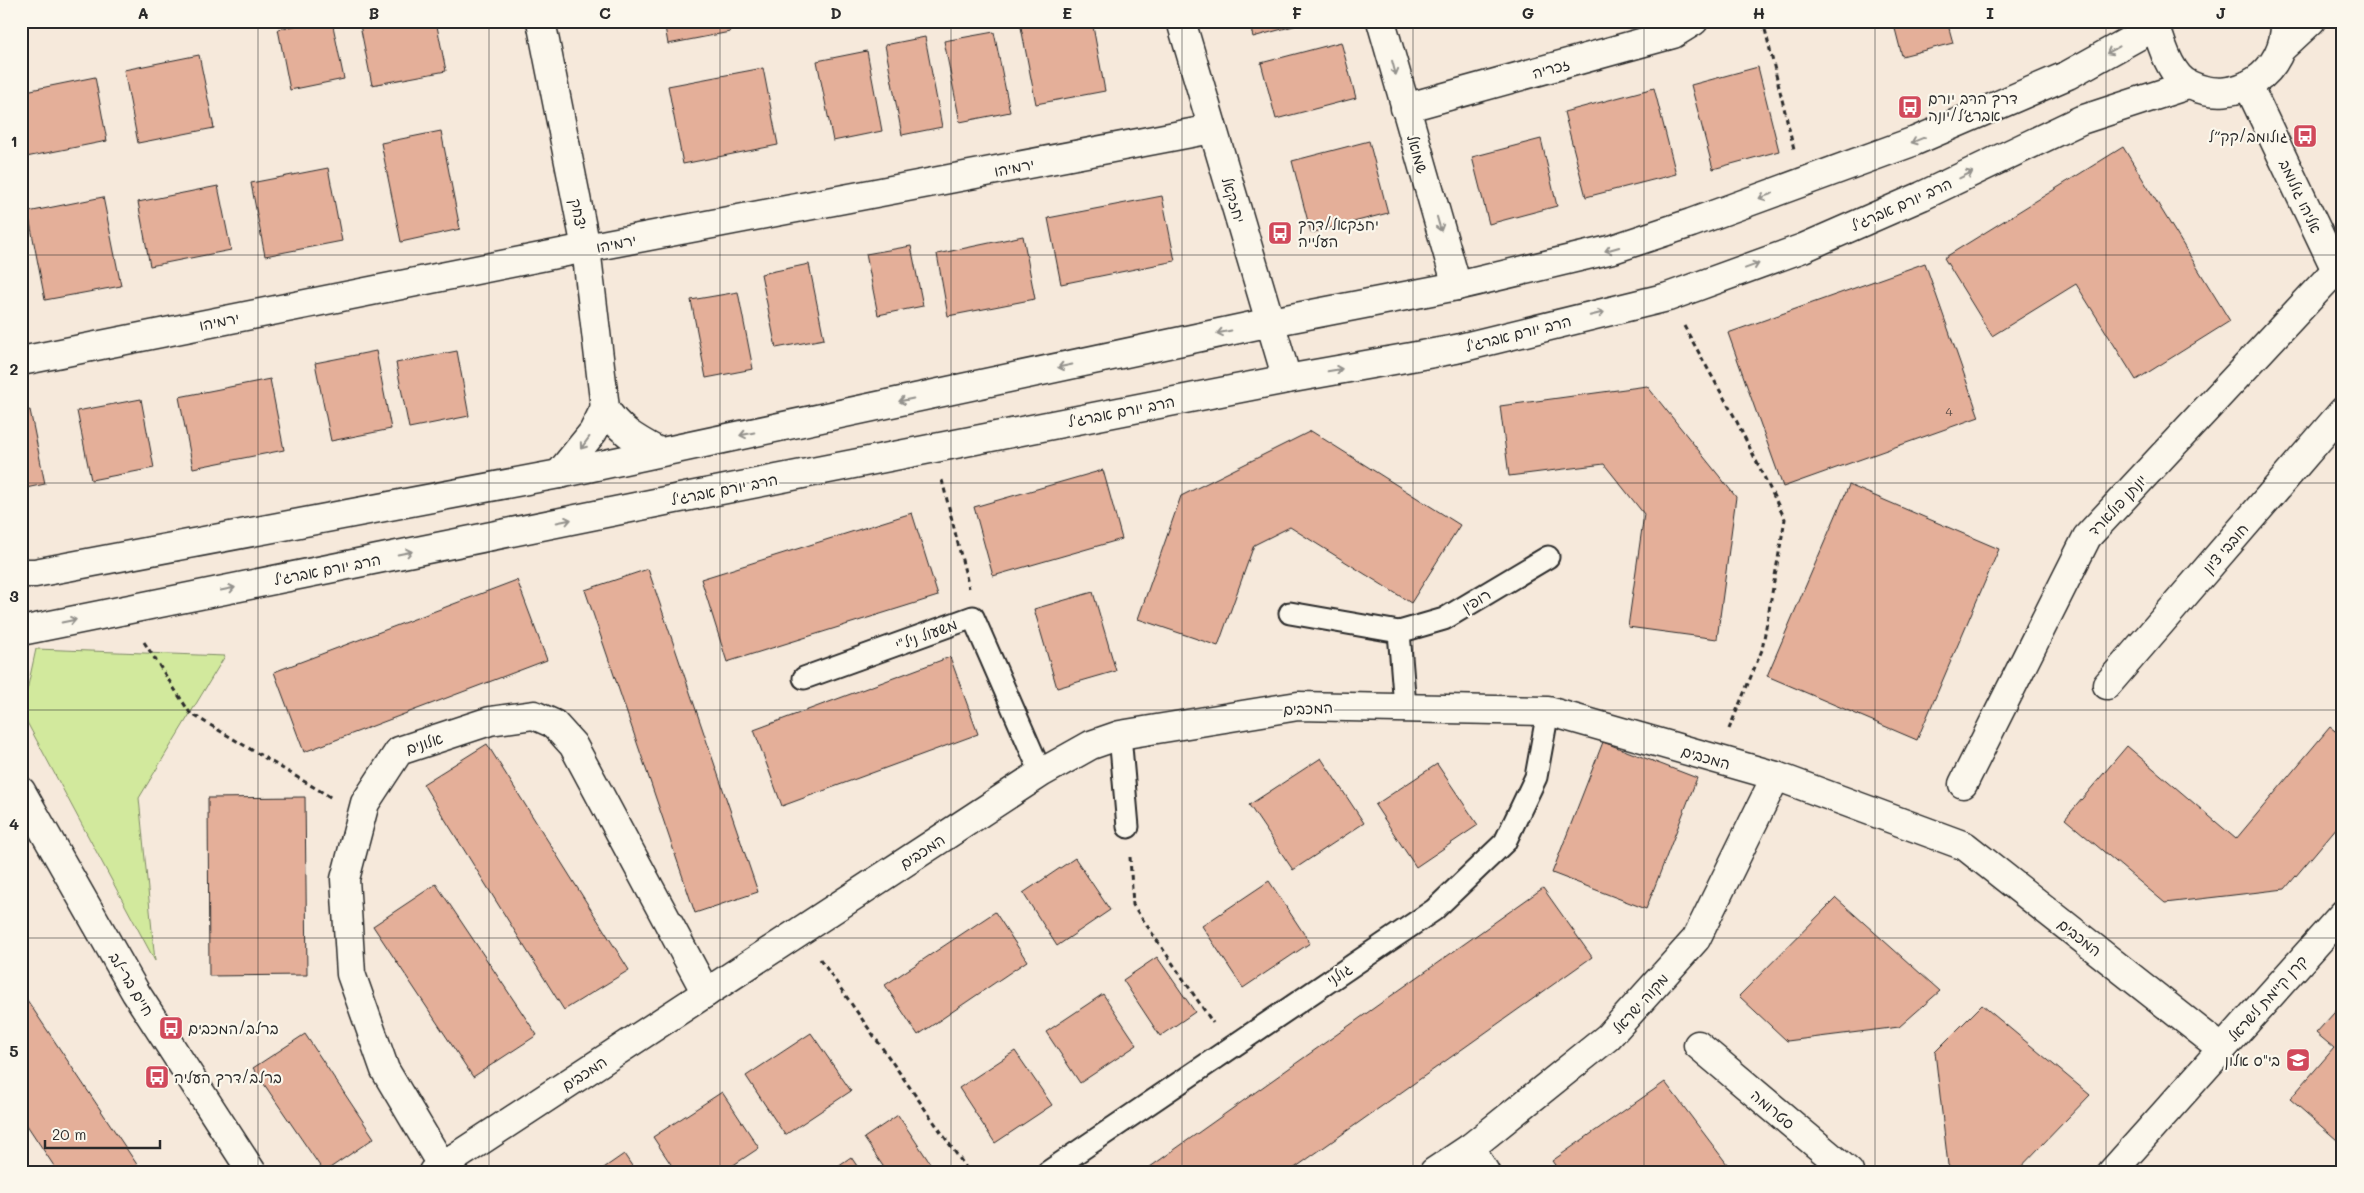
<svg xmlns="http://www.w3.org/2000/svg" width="2364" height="1193" font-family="Mali,'Playpen Sans Hebrew',sans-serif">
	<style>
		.green { fill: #d2e99d; stroke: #7e8a64 }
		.building { fill: #e4af99; stroke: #2b2b2b }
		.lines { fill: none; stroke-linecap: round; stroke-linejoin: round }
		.service-casing { stroke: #2b2b2b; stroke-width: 25 }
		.minor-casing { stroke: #2b2b2b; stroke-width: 31 }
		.tertiary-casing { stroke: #2b2b2b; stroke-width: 31 }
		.path { stroke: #2b2b2b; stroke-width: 3; stroke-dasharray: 5 4; stroke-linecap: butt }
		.service { stroke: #fbf7ec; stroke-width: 21 }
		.minor { stroke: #fbf7ec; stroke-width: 28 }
		.tertiary { stroke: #fbf7ec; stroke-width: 28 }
		.oneway { stroke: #93918c }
		.grid { fill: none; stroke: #2b2b2b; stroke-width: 1; stroke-opacity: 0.55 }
		.labels { text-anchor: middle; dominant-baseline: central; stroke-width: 4.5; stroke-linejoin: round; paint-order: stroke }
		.number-label { font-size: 12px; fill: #594c46 }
		.street-label { font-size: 15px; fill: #2b2b2b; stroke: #fbf7ec }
		.poi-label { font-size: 15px; fill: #2b2b2b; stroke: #fbf7ec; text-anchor: start }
		.neatline { fill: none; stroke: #2b2b2b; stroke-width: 2 }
		.grid-label { font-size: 16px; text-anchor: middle; font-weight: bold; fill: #2b2b2b }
	</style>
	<rect width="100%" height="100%" fill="#f6e9db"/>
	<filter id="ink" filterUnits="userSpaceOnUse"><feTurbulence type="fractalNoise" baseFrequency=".02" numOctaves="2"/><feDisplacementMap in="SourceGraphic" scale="10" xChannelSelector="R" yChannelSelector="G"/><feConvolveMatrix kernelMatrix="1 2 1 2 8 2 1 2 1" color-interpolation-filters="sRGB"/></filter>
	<g filter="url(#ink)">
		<!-- green -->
		<path class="green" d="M36 649 225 656 139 798 155 961 22 713Z"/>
		<!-- building -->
		<g class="building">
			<path d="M320 21H332L344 79 290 90 278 29Z"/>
			<path d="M378 21H436L446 71 372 85 360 25Z"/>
			<path d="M664 21H728L730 32 668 44Z"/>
			<path d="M1092 21 1105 91 1036 104 1020 22Z"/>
			<path d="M1249 21H1312L1253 37Z"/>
			<path d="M1893 21H1947L1953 43 1902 56Z"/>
			<path d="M994 32 1010 112 960 122 944 41Z"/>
			<path d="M925 37 942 127 902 135 885 45Z"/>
			<path d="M1341 42 1356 98 1276 119 1261 63Z"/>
			<path d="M867 51 882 131 833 141 817 61Z"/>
			<path d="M199 55 214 128 138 143 124 70Z"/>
			<path d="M1758 67 1779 151 1713 169 1691 85Z"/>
			<path d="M763 68 778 145 683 164 668 86Z"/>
			<path d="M95 77 107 141 21 158V92Z"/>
			<path d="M1654 88 1676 174 1586 197 1564 112Z"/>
			<path d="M441 131 460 229 401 242 381 143Z"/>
			<path d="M1541 139 1557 206 1489 224 1472 157Z"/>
			<path d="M1369 141 1388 213 1311 233 1292 161Z"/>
			<path d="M2123 147 2230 321 2136 380 2076 284 1992 336 1944 258Z"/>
			<path d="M328 168 342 241 265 256 251 183Z"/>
			<path d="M218 186 231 250 150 266 138 202Z"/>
			<path d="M1162 196 1175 261 1061 284 1048 218Z"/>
			<path d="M103 197 121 286 45 300 28 212Z"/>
			<path d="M1023 236 1035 299 948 316 937 254Z"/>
			<path d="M911 246 923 306 878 315 866 254Z"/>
			<path d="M1925 263 1979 417 1783 487 1728 333Z"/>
			<path d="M809 264 824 339 776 348 761 274Z"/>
			<path d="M738 292 753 369 706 378 691 300Z"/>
			<path d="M376 351 391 429 331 441 315 363Z"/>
			<path d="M457 351 469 416 409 428 396 363Z"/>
			<path d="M270 379 284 450 193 468 179 397Z"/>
			<path d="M1647 386 1736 497 1717 639 1628 627 1644 514 1604 464 1509 476 1500 406Z"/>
			<path d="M141 399 154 468 91 480 77 411Z"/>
			<path d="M30 410 45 484 21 489V412Z"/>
			<path d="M1311 431 1460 525 1411 603 1290 527 1254 545 1218 646 1138 619 1181 496Z"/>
			<path d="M1103 470 1122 539 993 576 974 507Z"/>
			<path d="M1849 485 1999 549 1917 740 1767 676Z"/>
			<path d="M912 513 938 596 727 662 701 579Z"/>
			<path d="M648 569 758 892 695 913 585 590Z"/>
			<path d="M517 580 547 660 304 752 274 672Z"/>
			<path d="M1093 592 1116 671 1057 688 1034 609Z"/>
			<path d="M950 657 978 734 782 806 754 730Z"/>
			<path d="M2330 727 2343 737V820L2285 889 2165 903 2065 819 2127 746 2236 839Z"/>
			<path d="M1603 742 1697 778 1646 909 1552 873Z"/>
			<path d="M487 744 629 970 564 1010 423 784Z"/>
			<path d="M1321 758 1364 823 1293 870 1249 805Z"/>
			<path d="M1437 764 1478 825 1416 867 1375 805Z"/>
			<path d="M305 797 307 975 209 976 208 798Z"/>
			<path d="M1075 858 1110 910 1057 946 1023 893Z"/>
			<path d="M1269 881 1310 943 1243 988 1202 926Z"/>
			<path d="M436 884 537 1035 473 1077 373 926Z"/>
			<path d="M1543 888 1592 957 1289 1172H1143Z"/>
			<path d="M1836 898 1940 991 1899 1027 1787 1041 1739 996Z"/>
			<path d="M995 912 1027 961 918 1035 885 985Z"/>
			<path d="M1157 957 1195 1012 1160 1036 1123 980Z"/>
			<path d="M21 991 142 1172H58L21 1116Z"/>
			<path d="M1103 994 1137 1045 1080 1083 1046 1032Z"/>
			<path d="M2343 1003V1133L2337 1140 2290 1099 2334 1048 2316 1033Z"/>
			<path d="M1982 1005 2090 1095 2016 1172H1954L1948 1165 1935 1052Z"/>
			<path d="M811 1033 851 1091 785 1135 746 1076Z"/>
			<path d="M305 1034 374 1138 324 1172 253 1068Z"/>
			<path d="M1015 1051 1052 1105 995 1143 959 1088Z"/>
			<path d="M1665 1082 1733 1172H1560L1552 1161Z"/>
			<path d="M722 1092 759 1148 723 1172H676L653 1137Z"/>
			<path d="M898 1115 936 1172H887L864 1138Z"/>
			<path d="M624 1154 636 1172H598Z"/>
			<path d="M851 1157 861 1172H829Z"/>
		</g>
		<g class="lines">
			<defs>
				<g id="service">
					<path d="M1290 613 1399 632 1444 619 1548 557"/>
					<path d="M1399 632 1405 707"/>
					<path d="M804 678 973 617 1041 773"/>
					<path d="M1120 735 1128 827"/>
					<path d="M1048 1172 1434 910 1505 842 1536 777 1548 711"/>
				</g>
				<g id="minor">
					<path d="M541 21 586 248 605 408C618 430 637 440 659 452"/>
					<path d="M1181 21 1287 379"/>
					<path d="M1381 21 1457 286"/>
					<path d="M2248 85 2336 270 2343 278"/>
					<path d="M1405 108 1673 34 1694 21"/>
					<path d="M21 361 586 248 1212 129"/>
					<path d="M559 474 593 432 605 408"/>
					<path d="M2107 685 2343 411"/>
					<path d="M1963 784 2087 537 2336 270"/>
					<path d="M1698 1045 1849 1172"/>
					<path d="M1470 1148 1485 1172"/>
					<path d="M442 1166 385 1070 351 974 345 879 365 803 399 751 490 721 534 715 554 724 573 745 706 993"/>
					<path d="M433 1172 1041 773 1091 745 1120 735 1298 706 1548 711 1776 776 1965 846 2221 1048"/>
					<path d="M1434 1172 1470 1148 1608 1037 1696 939 1776 776"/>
					<path d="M2112 1172 2343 914"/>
				</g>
				<g id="tertiary">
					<path d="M2158 21 2156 26C2161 44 2171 77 2190 85 2237 107 2287 72 2285 21"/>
					<path d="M2283 47 2311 21"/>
					<path d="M21 573H35L559 474 1271 322 1457 286 1613 249 1691 223 1915 141 2068 75 2156 26"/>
					<path d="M21 631 675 499 1287 379 1456 349 1668 297 1803 248 1922 196 2081 120 2188 85"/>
					<path d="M21 791 136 993 252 1172"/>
				</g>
			</defs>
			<!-- service casing -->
			<use href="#service" class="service-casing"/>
			<!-- minor casing -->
			<use href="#minor" class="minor-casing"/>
			<!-- tertiary casing -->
			<use href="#tertiary" class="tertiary-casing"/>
			<!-- path -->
			<g class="path">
				<path d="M1763 21 1794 149"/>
				<path d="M1684 326 1734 416 1785 519 1762 650 1729 729"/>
				<path d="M942 480 969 588"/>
				<path d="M144 642 190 713 332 798"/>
				<path d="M1130 857 1133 905 1213 1023"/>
				<path d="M820 959 969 1172"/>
			</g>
			<!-- service -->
			<use href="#service" class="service"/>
			<!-- minor -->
			<use href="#minor" class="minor"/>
			<!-- tertiary -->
			<use href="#tertiary" class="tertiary"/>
		</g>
		<!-- one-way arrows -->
		<defs><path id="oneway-shaft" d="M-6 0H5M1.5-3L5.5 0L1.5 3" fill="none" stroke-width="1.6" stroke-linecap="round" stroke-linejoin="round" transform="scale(1.25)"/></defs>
		<g class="oneway">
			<use href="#oneway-shaft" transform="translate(2113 50) rotate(151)"/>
			<use href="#oneway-shaft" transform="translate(1394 68) rotate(75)"/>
			<use href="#oneway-shaft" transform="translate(1918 140) rotate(158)"/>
			<use href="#oneway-shaft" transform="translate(1966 175) rotate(-26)"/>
			<use href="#oneway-shaft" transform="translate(1766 196) rotate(160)"/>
			<use href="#oneway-shaft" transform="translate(1439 224) rotate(74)"/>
			<use href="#oneway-shaft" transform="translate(1612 249) rotate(164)"/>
			<use href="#oneway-shaft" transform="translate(1752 266) rotate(-20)"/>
			<use href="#oneway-shaft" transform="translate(1597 314) rotate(-14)"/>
			<use href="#oneway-shaft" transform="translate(1224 332) rotate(168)"/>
			<use href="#oneway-shaft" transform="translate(1065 366) rotate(168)"/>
			<use href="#oneway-shaft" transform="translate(1335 370) rotate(-10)"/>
			<use href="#oneway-shaft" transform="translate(906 400) rotate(168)"/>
			<use href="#oneway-shaft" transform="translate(747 434) rotate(168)"/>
			<use href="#oneway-shaft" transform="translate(585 443) rotate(126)"/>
			<use href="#oneway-shaft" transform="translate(564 521) rotate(-11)"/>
			<use href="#oneway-shaft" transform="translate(405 553) rotate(-11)"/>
			<use href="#oneway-shaft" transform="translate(228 589) rotate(-11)"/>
			<use href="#oneway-shaft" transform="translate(69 621) rotate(-12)"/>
		</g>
	</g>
	<!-- grid -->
	<path class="grid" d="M258 21V1172M489 21V1172M720 21V1172M951 21V1172M1182 21V1172M1413 21V1172M1644 21V1172M1875 21V1172M2106 21V1172M21 255H2343M21 483H2343M21 710H2343M21 938H2343"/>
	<!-- icons -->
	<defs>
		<symbol id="bus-square" viewBox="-11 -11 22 22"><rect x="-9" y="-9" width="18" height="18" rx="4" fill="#d1495b" stroke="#fbf7ec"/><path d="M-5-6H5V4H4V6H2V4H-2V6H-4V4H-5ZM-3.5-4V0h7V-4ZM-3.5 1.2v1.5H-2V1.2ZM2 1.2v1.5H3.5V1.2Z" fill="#fff"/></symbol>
		<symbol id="school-square" viewBox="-11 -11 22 22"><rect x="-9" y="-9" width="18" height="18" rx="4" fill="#d1495b" stroke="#fbf7ec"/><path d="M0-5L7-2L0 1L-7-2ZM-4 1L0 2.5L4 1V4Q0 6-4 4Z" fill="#fff"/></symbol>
	</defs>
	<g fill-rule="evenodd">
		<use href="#bus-square" x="1896" y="93" width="28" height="28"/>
		<use href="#bus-square" x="2291" y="122" width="28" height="28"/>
		<use href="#bus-square" x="1266" y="219" width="28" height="28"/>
		<use href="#bus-square" x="157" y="1014" width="28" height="28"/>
		<use href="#school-square" x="2284" y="1046" width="28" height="28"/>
		<use href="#bus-square" x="143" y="1063" width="28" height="28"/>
	</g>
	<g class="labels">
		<!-- number labels -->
		<g class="number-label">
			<text x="1949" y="411">4</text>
		</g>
		<!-- street labels -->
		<g class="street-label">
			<text transform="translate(1551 68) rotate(-15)">זכריה</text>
			<text transform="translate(1418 154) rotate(74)">שמואל</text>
			<text transform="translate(1014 167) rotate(-11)">ירמיהו</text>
			<text transform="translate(2301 196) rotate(65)">אליהו גולומב</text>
			<text transform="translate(1234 200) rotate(73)">יחזקאל</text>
			<text transform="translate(1901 204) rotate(-24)">הרב יורם אברג'ל</text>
			<text transform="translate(579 214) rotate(79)">יצחק</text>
			<text transform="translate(616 243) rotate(-11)">ירמיהו</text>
			<text transform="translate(219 321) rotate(-11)">ירמיהו</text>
			<text transform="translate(1518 333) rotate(-14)">הרב יורם אברג'ל</text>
			<text transform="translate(1121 411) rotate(-11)">הרב יורם אברג'ל</text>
			<text transform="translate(724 489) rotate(-11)">הרב יורם אברג'ל</text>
			<text transform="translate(2117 505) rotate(-47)">יונתן פולארד</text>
			<text transform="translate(2225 548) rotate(-49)">חובבי ציון</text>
			<text transform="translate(327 569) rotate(-11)">הרב יורם אברג'ל</text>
			<text transform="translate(1476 600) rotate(-31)">רופין</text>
			<text transform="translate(926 634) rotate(-20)">משעול ניל"י</text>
			<text transform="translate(1308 708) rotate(-3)">המכבים</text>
			<text transform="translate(424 743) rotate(-18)">אלונים</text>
			<text transform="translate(1706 757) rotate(16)">המכבים</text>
			<text transform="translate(922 851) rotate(-33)">המכבים</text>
			<text transform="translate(2080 937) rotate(38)">המכבים</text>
			<text transform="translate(1339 974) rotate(-34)">גולני</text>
			<text transform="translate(132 984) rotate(59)">חיים בר-לב</text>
			<text transform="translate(2267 998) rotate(-48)">קרן קיימת לישראל</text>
			<text transform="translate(1640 1003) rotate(-48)">מקוה ישראל</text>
			<text transform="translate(584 1073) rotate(-33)">המכבים</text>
			<text transform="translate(1773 1109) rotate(40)">סטרומה</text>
		</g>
		<!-- poi labels -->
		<g class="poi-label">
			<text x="1928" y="98">דרך הרב יורם<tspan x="1928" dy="17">אברג׳ל/יונה</tspan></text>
			<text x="2288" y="136" text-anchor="end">גולומב/קק״ל</text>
			<text x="1298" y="224">יחזקאל/דרך<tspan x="1298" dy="17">העלייה</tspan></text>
			<text x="188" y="1028">ברלב/המכבים</text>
			<text x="2280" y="1060" text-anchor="end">בי"ס אלון</text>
			<text x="174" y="1077">ברלב/דרך העליה</text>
		</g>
	</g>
	<!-- margin -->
	<rect width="2364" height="1193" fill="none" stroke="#fbf7ec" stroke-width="55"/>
	<!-- scale -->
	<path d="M45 1140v8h115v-8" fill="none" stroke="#2b2b2b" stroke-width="2.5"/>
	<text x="52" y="1140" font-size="15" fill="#2b2b2b" stroke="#fbf7ec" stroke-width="4" paint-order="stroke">20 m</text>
	<rect x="28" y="28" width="2308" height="1138" class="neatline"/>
	<g class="grid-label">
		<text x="143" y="19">A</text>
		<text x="374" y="19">B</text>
		<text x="605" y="19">C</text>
		<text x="836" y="19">D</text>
		<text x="1067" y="19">E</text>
		<text x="1297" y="19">F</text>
		<text x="1528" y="19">G</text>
		<text x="1759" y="19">H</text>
		<text x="1990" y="19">I</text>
		<text x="2221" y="19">J</text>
		<text x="14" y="147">1</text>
		<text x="14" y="375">2</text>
		<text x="14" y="602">3</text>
		<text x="14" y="830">4</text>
		<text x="14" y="1057">5</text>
	</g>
</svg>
